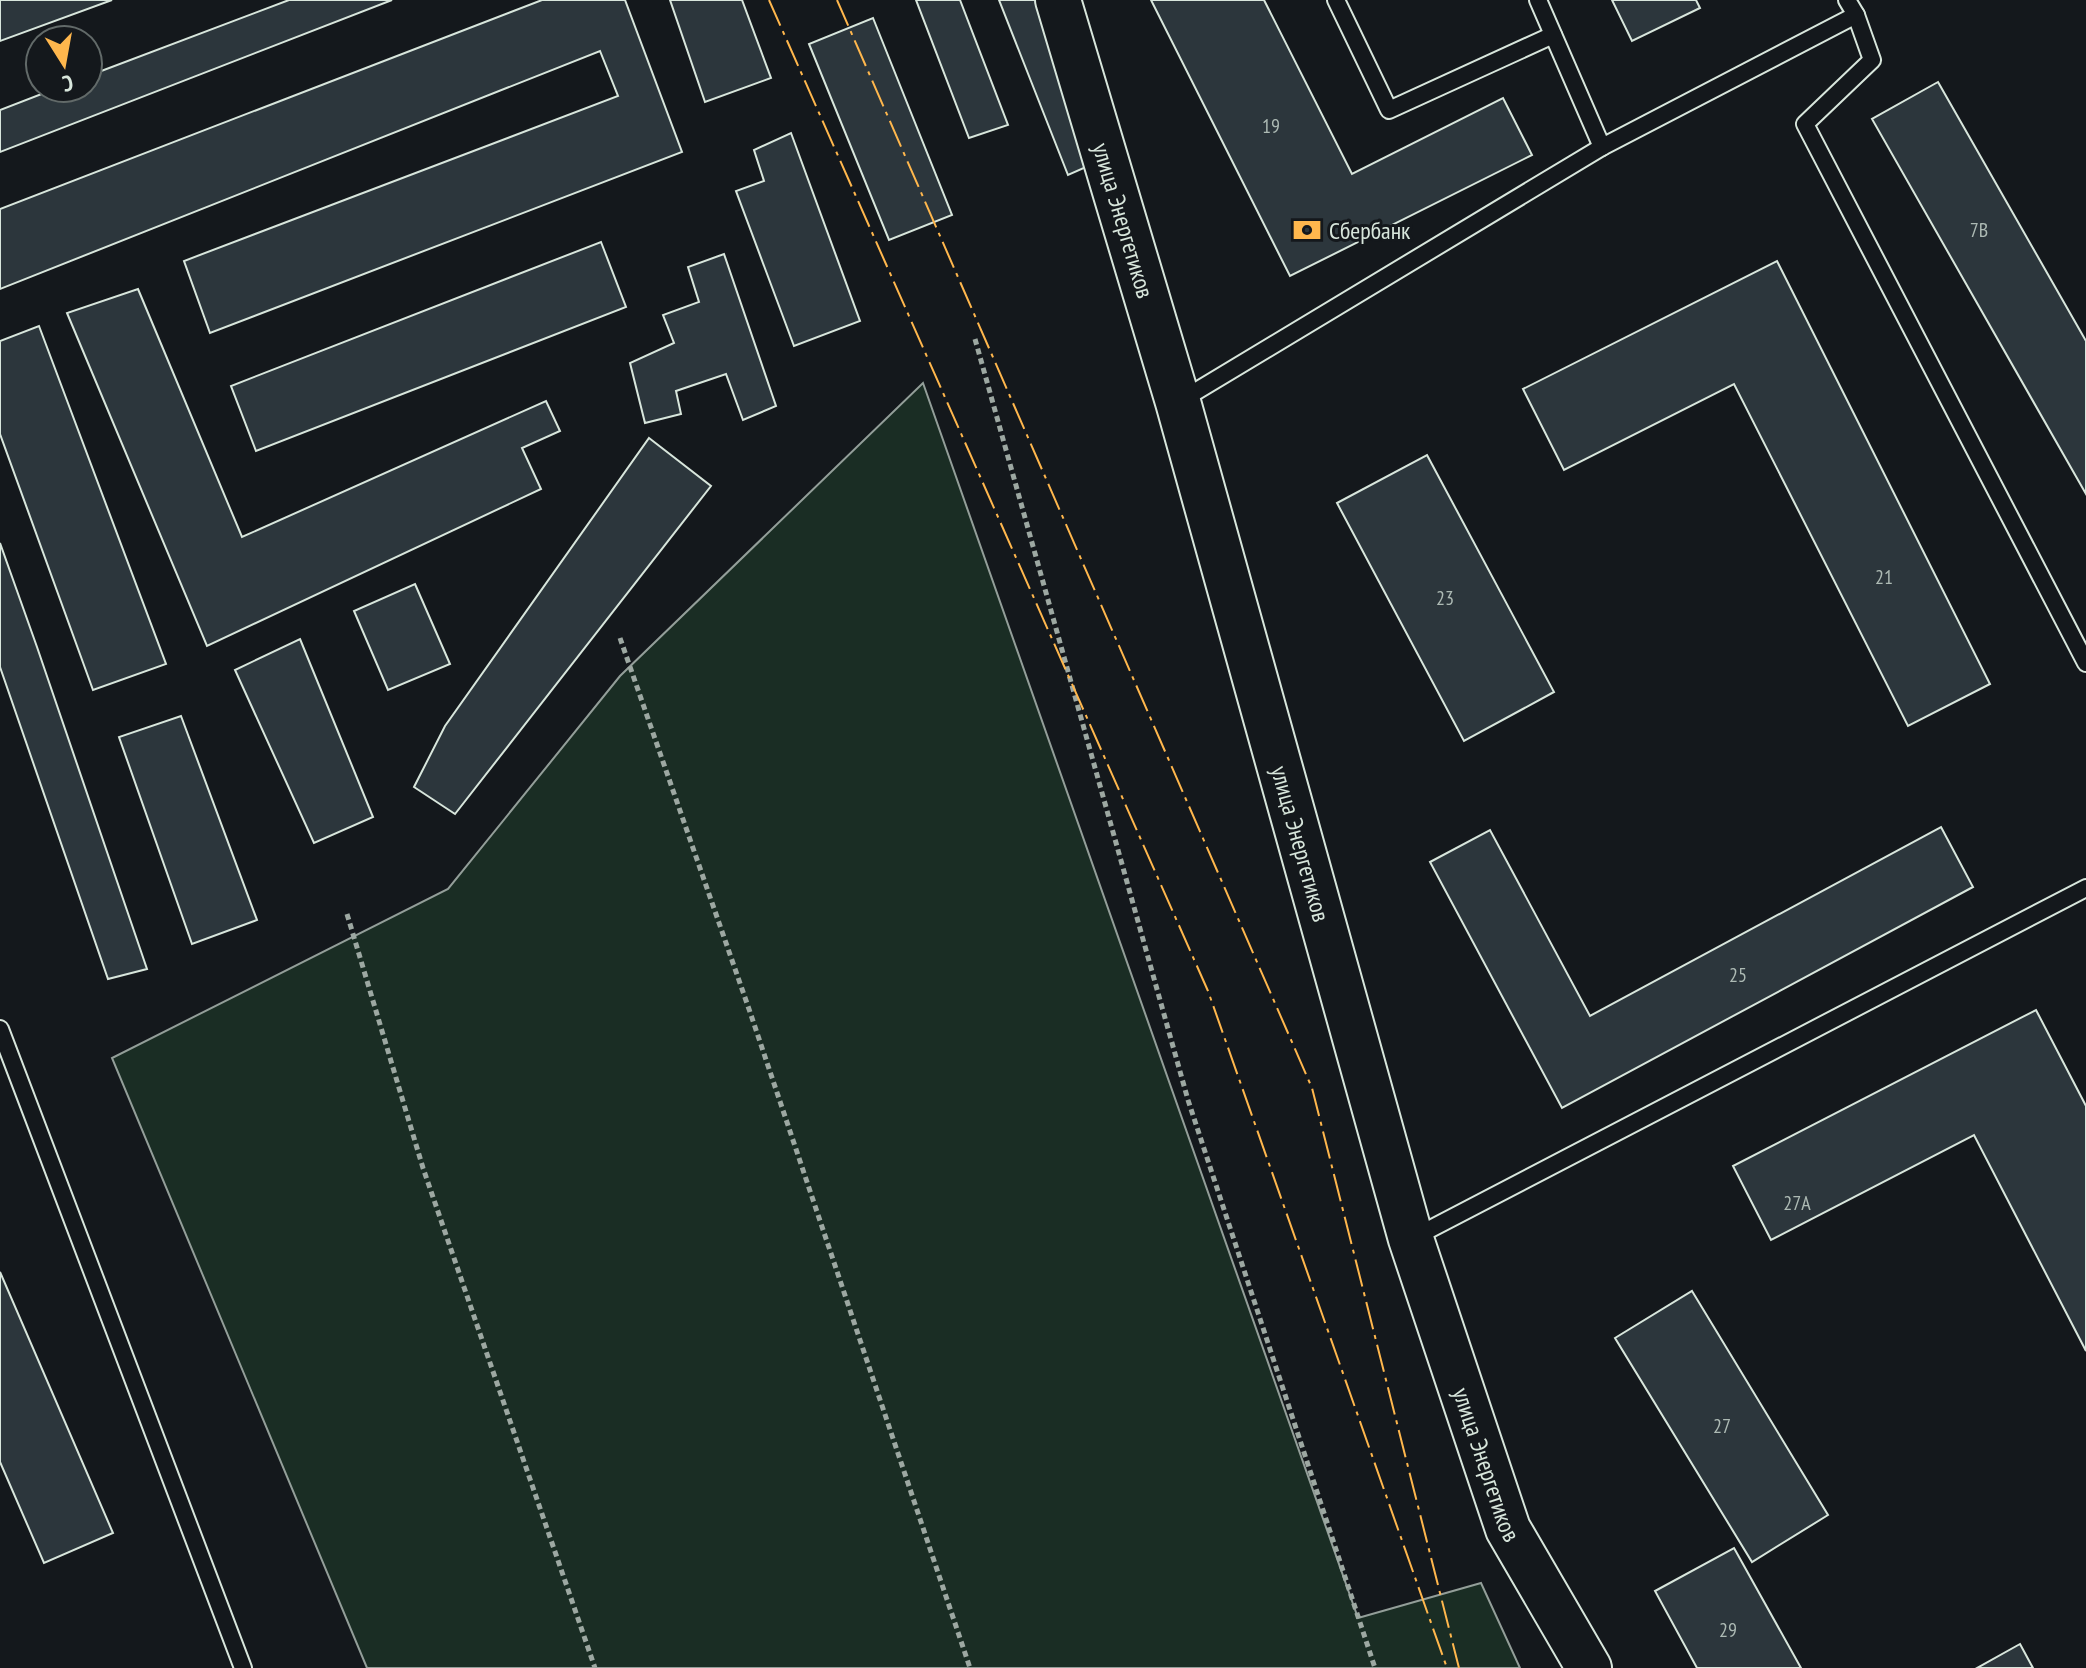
<svg xmlns="http://www.w3.org/2000/svg" width="2086" height="1668" font-family="'PT Sans Narrow',sans-serif">
	<style>
		.garden { fill: #1a2d24; stroke: #939e99; stroke-width: 2 }
		.building { fill: #2c363c; stroke: #d8e6dc; stroke-width: 2 }
		.lines { fill: none; stroke-linecap: round; stroke-linejoin: round }
		.lane-casing { stroke: #d8e6dc; stroke-width: 20 }
		.secondary-casing { stroke: #d8e6dc; stroke-width: 48 }
		.path { stroke: #9da8a2; stroke-width: 5; stroke-dasharray: 6 4; stroke-linecap: butt }
		.lane { stroke: #14181c; stroke-width: 16 }
		.secondary { stroke: #14181c; stroke-width: 44 }
		.power { stroke: #ffb74d; stroke-width: 2; stroke-dasharray: 28 6 4 6; stroke-linecap: butt }
		.labels { text-anchor: middle; dominant-baseline: central; stroke-width: 6; stroke-linejoin: round; paint-order: stroke }
		.number-label { font-size: 20px; fill: #adbab4 }
		.street-label { font-size: 24px; fill: #d8e6dc; stroke: #14181c }
		.poi-label { font-size: 24px; fill: #d8e6dc; stroke: #14181c; text-anchor: start }
	</style>
	<rect width="100%" height="100%" fill="#14181c"/>
	<!-- garden -->
	<path class="garden" d="M923 383 1358 1618 1481 1583 1520 1668H367L112 1058 448 889 620 676Z"/>
	<!-- building -->
	<g class="building">
		<path d="M0 0H112L0 41Z"/>
		<path d="M289 0H392L0 152V110L57 88H88V76Z"/>
		<path d="M542 0H625L682 152 210 333 184 261 618 96 600 51 0 289V209Z"/>
		<path d="M670 0H742L771 78 705 102Z"/>
		<path d="M916 0H960L1008 125 969 138Z"/>
		<path d="M999 0H1043L1102 160 1068 175Z"/>
		<path d="M1151 0H1264L1352 174 1503 98 1532 155 1290 276Z"/>
		<path d="M1612 0H1696L1700 8 1632 41Z"/>
		<path d="M873 18 952 215 889 240 809 44Z"/>
		<path d="M1938 82 2086 341V494L1872 119Z"/>
		<path d="M791 133 860 321 794 346 736 191 764 181 754 150Z"/>
		<path d="M601 242 626 307 256 451 231 386Z"/>
		<path d="M724 254 776 406 743 420 726 374 676 391 681 414 645 423 630 363 674 343 663 315 699 302 688 267Z"/>
		<path d="M1777 261 1990 684 1908 726 1734 384 1564 470 1523 389Z"/>
		<path d="M138 289 242 537 546 401 560 431 522 448 541 489 207 646 67 313Z"/>
		<path d="M39 326 166 664 93 690 0 434V341Z"/>
		<path d="M649 438 711 486 455 814 414 787 445 726Z"/>
		<path d="M1427 455 1554 692 1464 741 1337 503Z"/>
		<path d="M0 543 37 647 147 969 108 979 0 667Z"/>
		<path d="M415 584 450 664 388 690 354 611Z"/>
		<path d="M300 639 373 817 314 843 235 670Z"/>
		<path d="M181 716 257 920 192 944 119 737Z"/>
		<path d="M1941 827 1973 887 1562 1108 1430 862 1490 830 1590 1016Z"/>
		<path d="M2036 1010 2086 1106V1351L1974 1135 1771 1240 1733 1166Z"/>
		<path d="M0 1272 113 1533 44 1563 0 1462Z"/>
		<path d="M1692 1291 1828 1515 1752 1562 1615 1338Z"/>
		<path d="M1734 1548 1801 1668H1697L1655 1591Z"/>
		<path d="M2020 1644 2033 1668H1977Z"/>
	</g>
	<g class="lines">
		<defs>
			<g id="lane">
				<path d="M1336 0 1389 110 1553 35"/>
				<path d="M1538 0 1602 147"/>
				<path d="M1847 0 1856 15 1872 60 1805 124 2086 663"/>
				<path d="M1180 401 1602 147 1856 15"/>
				<path d="M0 1029 243 1668"/>
				<path d="M1413 1238 2086 888"/>
			</g>
			<g id="secondary">
				<path id="s1" d="M1058 0 1178 402 1411 1239 1508 1529 1589 1668"/>
			</g>
		</defs>
		<!-- lane casing -->
		<use href="#lane" class="lane-casing"/>
		<!-- secondary casing -->
		<use href="#secondary" class="secondary-casing"/>
		<!-- path -->
		<g class="path">
			<path d="M975 339 1188 1100 1375 1668"/>
			<path d="M620 638 750 1012 970 1668"/>
			<path d="M347 914 423 1168 595 1668"/>
		</g>
		<!-- lane -->
		<use href="#lane" class="lane"/>
		<!-- secondary -->
		<use href="#secondary" class="secondary"/>
		<!-- power -->
		<g class="power">
			<path d="M769 0 1208 991 1447 1668"/>
			<path d="M837 0 1312 1088 1459 1668"/>
		</g>
	</g>
	<!-- icons -->
	<defs>
		<symbol id="bank-bare" viewBox="-9 -9 18 18"><path d="M-6-4H6V4H-6ZM0-2.3a2.3 2.3 0 1 0 0 4.6a2.3 2.3 0 1 0 0-4.6Z" fill="#ffb74d" stroke="#14181c" stroke-width="2.5" paint-order="stroke"/></symbol>
	</defs>
	<g fill-rule="evenodd">
		<use href="#bank-bare" x="1287" y="210" width="40" height="40"/>
	</g>
	<g class="labels">
		<!-- number labels -->
		<g class="number-label">
			<text x="1271" y="126">19</text>
			<text x="1979" y="230">7В</text>
			<text x="1884" y="577">21</text>
			<text x="1445" y="598">23</text>
			<text x="1738" y="975">25</text>
			<text x="1797" y="1203">27А</text>
			<text x="1722" y="1426">27</text>
			<text x="1728" y="1630">29</text>
		</g>
		<!-- street labels -->
		<g class="street-label">
			<text stroke="none"><textPath href="#s1" startOffset="230">улица Энергетиков</textPath></text>
			<text stroke="none"><textPath href="#s1" startOffset="878">улица Энергетиков</textPath></text>
			<text stroke="none"><textPath href="#s1" startOffset="1526">улица Энергетиков</textPath></text>
		</g>
		<!-- poi labels -->
		<g class="poi-label">
			<text x="1329" y="230">Сбербанк</text>
		</g>
	</g>
	<!-- north arrow -->
	<g transform="translate(64 64) rotate(169)"><circle r="38" fill="#14181c" stroke="#626a69" stroke-width="2"/>
	<path d="M0-6L14 30L0 20L-14 30Z" fill="#ffb74d"/>
	<text y="-12" font-size="22" font-weight="bold" text-anchor="middle" fill="#d8e6dc">С</text>
	</g>
</svg>
